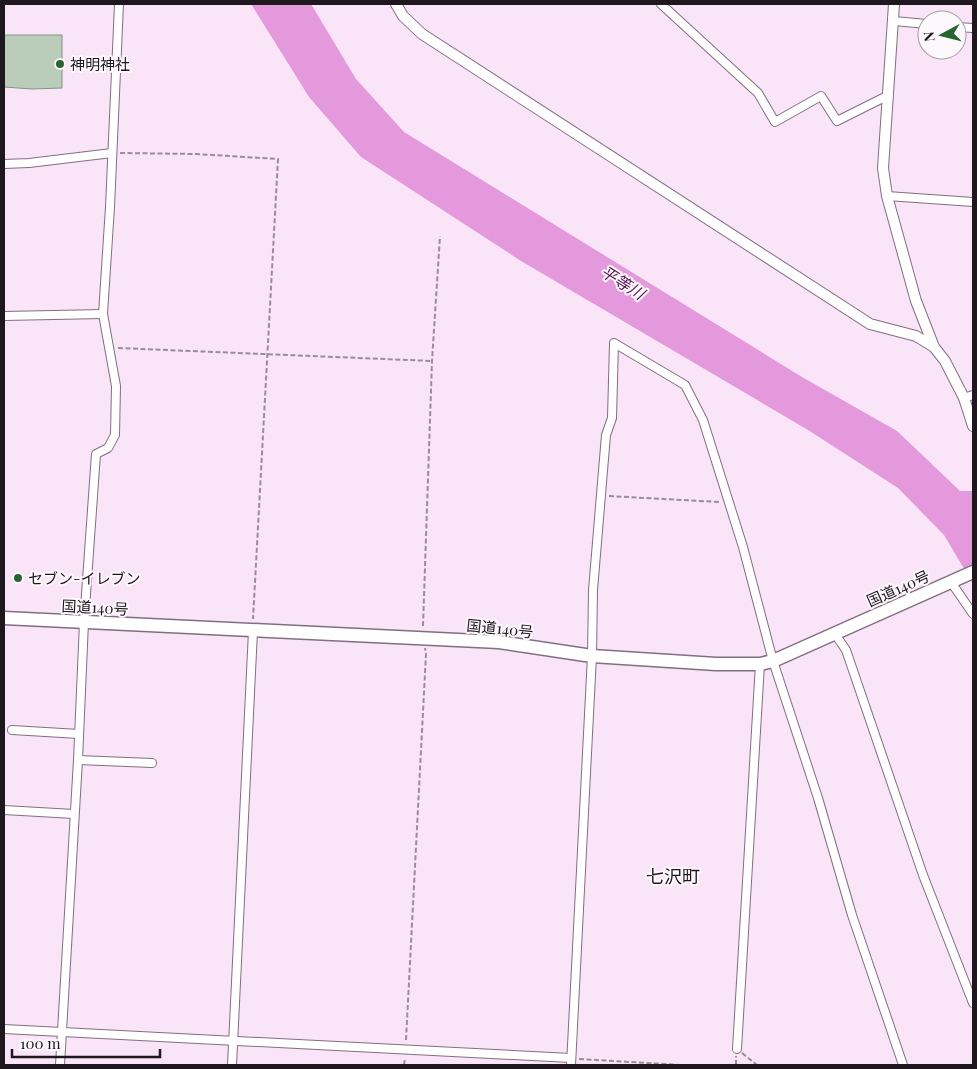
<svg xmlns="http://www.w3.org/2000/svg" width="977" height="1069" font-family="'Playfair Display','Noto Sans JP',serif">
	<style>
		.water { fill: #e399dc }
		.building { fill: #bacdba; stroke: #829483 }
		.lines { fill: none; stroke-linecap: round; stroke-linejoin: round }
		.minor-casing { stroke: #816f7f; stroke-width: 10 }
		.tertiary-casing { stroke: #816f7f; stroke-width: 12 }
		.trunk-casing { stroke: #816f7f; stroke-width: 15 }
		.path { stroke: #9b8c99; stroke-width: 2; stroke-dasharray: 5 2.5; stroke-linecap: butt }
		.minor { stroke: #fff; stroke-width: 8 }
		.tertiary { stroke: #fff; stroke-width: 10 }
		.trunk { stroke: #fff; stroke-width: 12 }
		.poi-dot { fill: #27662e; stroke: #fdf8fc; stroke-width: 2 }
		.labels { text-anchor: middle; dominant-baseline: central; stroke-width: 4; stroke-linejoin: round; paint-order: stroke }
		.poi-label { font-size: 15px; fill: #1f171e; stroke: #fdf8fc; text-anchor: start }
		.street-label { font-size: 15px; fill: #1f171e; stroke: #fdf8fc }
		.water-label { font-size: 16px; font-style: italic; fill: #551352; stroke: #fdf8fc }
		.quarter-label { font-size: 18px; fill: #1f171e; stroke: #fdf8fc }
	</style>
	<rect width="100%" height="100%" fill="#fae5f8"/>
	<!-- water -->
	<path class="water" d="M251 4H311L356 79 404 132 802 377 897 431 960 491H973V584L944 535 898 488 808 430 521 261 361 157 309 97Z"/>
	<!-- building -->
	<g class="building">
		<path d="M4 35H62V88L32 89 4 87Z"/>
		<path d="M83 61H111L110 69 83 68Z"/>
	</g>
	<g class="lines">
		<defs>
			<g id="minor">
				<path d="M661 4 758 93 775 122 821 96 837 121 889 95"/>
				<path d="M894 21 927 24"/>
				<path d="M957 27 973 28"/>
				<path d="M4 164 29 163 112 153"/>
				<path d="M887 196 973 202"/>
				<path d="M4 316 103 314"/>
				<path d="M964 398 973 395"/>
				<path d="M951 582 973 614"/>
				<path d="M835 634 846 650 923 875 973 1003"/>
				<path d="M12 730 79 734"/>
				<path d="M78 760 152 763"/>
				<path d="M4 810 74 814"/>
				<path d="M4 1029 571 1058"/>
				<path d="M737 1049 760 664"/>
				<path d="M60 1065 78 760 84 622 96 454 108 448 115 435 116 386 103 314 110 207 119 4"/>
				<path d="M232 1065 253 631"/>
				<path d="M571 1065 592 656 593 590 606 435 612 418 614 343 685 385 703 420 743 547 773 661 818 798 852 915 903 1065"/>
			</g>
			<g id="tertiary">
				<path d="M396 4 403 16 422 34 870 324 916 336 934 347"/>
				<path d="M894 4 883 168 887 196 916 301 934 347 945 361 964 398 973 426"/>
			</g>
			<path id="trunk" d="M4 618 499 642 592 656 716 664H760L773 661 973 572"/>
		</defs>
		<!-- minor casing -->
		<use href="#minor" class="minor-casing"/>
		<!-- tertiary casing -->
		<use href="#tertiary" class="tertiary-casing"/>
		<!-- trunk casing -->
		<use href="#trunk" class="trunk-casing"/>
		<!-- path -->
		<g class="path">
			<path d="M120 153 196 154 278 159 253 619"/>
			<path d="M118 348 432 361"/>
			<path d="M609 496 719 502"/>
			<path d="M423 626 432 361 440 236"/>
			<path d="M406 1040 426 654 425 648"/>
			<path d="M742 1053 757 1065"/>
			<path d="M579 1059 682 1065"/>
			<path d="M404 1065 405 1058"/>
			<path d="M736 1065V1056"/>
		</g>
		<!-- minor -->
		<use href="#minor" class="minor"/>
		<!-- tertiary -->
		<use href="#tertiary" class="tertiary"/>
		<!-- trunk -->
		<use href="#trunk" class="trunk"/>
	</g>
	<!-- markers -->
	<g class="poi-dot">
		<circle cx="60" cy="64" r="5"/>
		<circle cx="18" cy="578" r="5"/>
	</g>
	<g class="labels">
		<!-- poi labels -->
		<g class="poi-label">
			<text x="70" y="64">神明神社</text>
			<text x="28" y="578">セブン-イレブン</text>
		</g>
		<!-- street labels -->
		<g class="street-label">
			<text transform="translate(898 588) rotate(-24)">国道140号</text>
			<text transform="translate(95 607) rotate(3)">国道140号</text>
			<text transform="translate(500 628) rotate(6)">国道140号</text>
		</g>
		<!-- water labels -->
		<g class="water-label">
			<text transform="translate(623 282) rotate(32)">平等川</text>
		</g>
		<!-- quarter labels -->
		<g class="quarter-label">
			<text x="673" y="876">七沢町</text>
		</g>
	</g>
	<!-- border -->
	<rect width="977" height="1069" fill="none" stroke="#1f171e" stroke-width="10"/>
	<!-- north arrow -->
	<g transform="translate(942 35) rotate(263)"><circle r="24" fill="#fdf8fc" stroke="#a49ea3"/>
	<path d="M0-4L9 19L0 12L-9 19Z" fill="#27662e"/>
	<text y="-8" font-size="14" font-weight="bold" text-anchor="middle" fill="#1f171e">N</text>
	</g>
	<!-- scale -->
	<path d="M12 1049v8h148v-8" fill="none" stroke="#1f171e" stroke-width="2.5"/>
	<text x="20" y="1049" font-size="15" fill="#1f171e" stroke="#fdf8fc" stroke-width="4" paint-order="stroke">100 m</text>
</svg>
